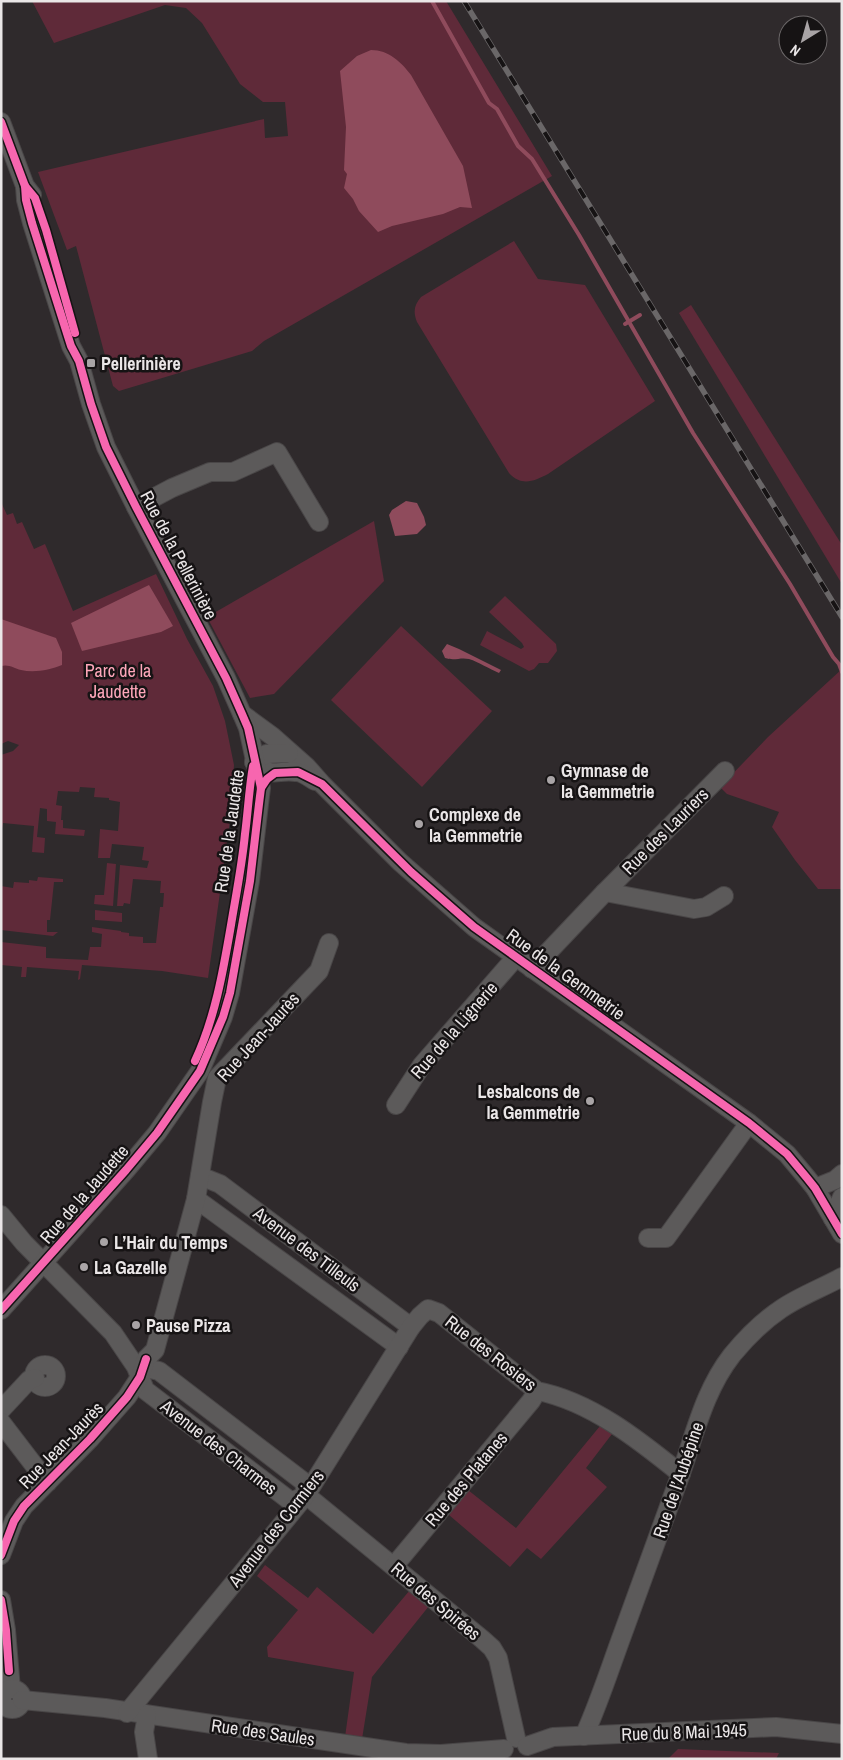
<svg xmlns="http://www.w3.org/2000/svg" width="843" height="1760" font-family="'Archivo Narrow',sans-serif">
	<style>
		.green { fill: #5f2a39 }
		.water { fill: #8f4b5c }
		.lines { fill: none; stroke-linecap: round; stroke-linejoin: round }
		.stream { stroke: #8f4b5c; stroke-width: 4 }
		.minor-casing { stroke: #494647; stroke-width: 20 }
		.minor { stroke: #5c5a5a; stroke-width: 18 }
		.rail-casing { stroke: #6a6768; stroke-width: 5.5 }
		.rail { stroke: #161314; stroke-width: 4; stroke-dasharray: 11; stroke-linecap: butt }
		.cycleway-casing { stroke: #161314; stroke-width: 11 }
		.cycleway { stroke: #f766af; stroke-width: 8 }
		.poi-dot { fill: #a9a4a6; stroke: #161314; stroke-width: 2 }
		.labels { text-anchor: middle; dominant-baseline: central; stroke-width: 5; stroke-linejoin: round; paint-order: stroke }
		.poi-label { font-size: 18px; font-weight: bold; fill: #eae6e7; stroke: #161314; text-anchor: start }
		.street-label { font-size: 18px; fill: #eae6e7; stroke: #161314 }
		.park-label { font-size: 18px; fill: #fea7ba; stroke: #161314 }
	</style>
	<rect width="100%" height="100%" fill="#2f2a2c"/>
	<!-- green -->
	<g class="green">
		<path d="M32 1H446L552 176 264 341 252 351 119 391 113 386 76 246 67 250 38 172 264 119 265 138 288 136 285 102H263L240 84 202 23 186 8 165 5 54 43Z"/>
		<path d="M514 241 538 279 585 285 655 401 548 474C534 481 522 487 509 473L417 322C413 312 414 305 421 297Z"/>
		<path d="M691 305 842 545V584L679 313Z"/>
		<path d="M1 502 7 515 13 513 17 524 22 522 34 549 45 544 73 611 156 574 187 639 213 686 225 721 234 765 230 821 208 978 162 971 82 965 80 979 78 980 79 971 27 967 26 977H21L22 967 1 965V942L46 947V958L88 960 90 947H101L102 934 92 932V927L121 931V932L129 933V936L143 937V943H156L160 907H163L164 893H160L161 881 133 879 130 904 124 903 123 906H117L120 865 147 868 149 861 142 860 144 847 112 844 110 858H98L100 829 118 831 120 802 109 800V798L94 797 95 788 80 787 79 792 58 791 56 805 62 806 61 820H63V828L85 830 84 836 55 834 56 822 47 821V809L40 808 37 837 45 838 44 853 32 852 34 826 3 823 1 834V755L13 751 19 745 8 741 1 744Z"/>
		<path d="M374 521 384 581 274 694 250 698 207 617Z"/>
		<path d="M505 596 556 644 557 651 548 663H539L534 669 529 671 480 645 487 631 521 649 524 647 522 643 489 612Z"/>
		<path d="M401 626 492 711 422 787 331 700Z"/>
		<path d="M842 669V889H818L795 860 772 827 779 812 727 794 720 787 768 737Z"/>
		<path d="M107 863 116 864 113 906 94 904 95 895H104Z"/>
		<path d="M38 877 63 879V882H54L50 920H47V932H58L53 936 1 930V886L13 888 14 882 29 883V880L37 881Z"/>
		<path d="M95 910 122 913V922L95 920Z"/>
		<path d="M600 1426 612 1434 586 1468 607 1487 541 1559 527 1548 510 1567 449 1515 468 1490 516 1528Z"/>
		<path d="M265 1565 308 1598 317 1587 373 1634 410 1590 429 1606 372 1677 362 1739 345 1737 354 1672 268 1657 267 1647 298 1610 257 1576Z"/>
		<path d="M678 1749 779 1753 776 1759H668Z"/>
	</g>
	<!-- water -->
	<g class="water">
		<path d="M371 50C389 50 401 62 411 75L463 166 472 208 460 207 443 214 392 226 378 232 359 211 353 199 344 188 347 174 344 170 346 127 340 71 357 56Z"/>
		<path d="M406 501 417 503 424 517 426 525 417 534 395 536 389 515 392 510Z"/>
		<path d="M149 585 173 626 161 632 82 651 71 623Z"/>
		<path d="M1 619 56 638 62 652V665C50 670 34 673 21 670 14 668 9 664 1 666Z"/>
		<path d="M447 644 459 649 501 670 499 673C489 669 479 662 469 659 460 657 455 661 445 658L442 651Z"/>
	</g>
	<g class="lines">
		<!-- stream -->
		<g class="stream">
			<path d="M432 1 489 103 497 109 518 146 532 159 579 235 693 433 790 584 833 657 839 664 842 672"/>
			<path d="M625 324 640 315"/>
		</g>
		<defs>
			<g id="minor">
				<path d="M1 122 25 186 32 195"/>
				<path d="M136 507 172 488 210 472H233L277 452 319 522"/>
				<path d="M242 714 272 736 307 767 322 784 400 862 474 927 749 1123 787 1154 807 1178 815 1188 842 1234"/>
				<path d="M254 762C274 780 275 769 296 772 302 772 310 778 315 781"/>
				<path d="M254 762 266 754 289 753"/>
				<path d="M605 892 694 909 706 907 724 896"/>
				<path d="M532 969 605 892 725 771"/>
				<path d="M396 1105 422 1065 516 957"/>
				<path d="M200 1176 220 1184 411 1327"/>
				<path d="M815 1188 835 1180 842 1174"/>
				<path d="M196 1199 399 1347"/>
				<path d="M1 1215 24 1243 113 1333 136 1367 145 1390 289 1500 291 1502 306 1495"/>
				<path d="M833 1219 842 1197"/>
				<path d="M648 1238H666L749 1123"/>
				<path d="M1 1310 126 1170 157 1133 200 1071 223 1017 230 993 250 881 259 804 261 788 248 728 242 714 226 678 136 507 106 447 91 404 79 361 71 346 32 223 26 200 25 186"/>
				<circle cx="45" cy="1376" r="11"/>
				<path d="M143 1370 150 1369 159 1371 304 1482 306 1495"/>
				<path d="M1 1410 29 1380 35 1378"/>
				<path d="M1 1422 40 1473 48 1482"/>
				<path d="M306 1495 482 1639 492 1648 498 1658 516 1738"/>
				<path d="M1 1555 14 1521 24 1506 90 1439 127 1397 140 1377 146 1359 155 1350 196 1199 212 1102 217 1078 319 971 329 943"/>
				<path d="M394 1566 531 1401 537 1391"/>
				<path d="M1 1600 6 1630 11 1689"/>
				<circle cx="12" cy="1699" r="10"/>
				<path d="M22 1700 105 1708 406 1753 441 1754 504 1749"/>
				<path d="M127 1713 306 1495 411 1327 420 1316 428 1309 439 1313 537 1391C590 1401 639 1440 681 1474"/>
				<path d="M147 1715 144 1732 148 1759"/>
				<path d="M584 1736C599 1703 610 1668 623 1633 642 1581 661 1529 680 1476 695 1434 704 1391 732 1355 746 1338 763 1321 781 1309 800 1296 822 1288 842 1277"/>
				<path d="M527 1746 553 1737 776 1727 842 1734"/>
			</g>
		</defs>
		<!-- minor casing -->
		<use href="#minor" class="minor-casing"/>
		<!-- minor -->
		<use href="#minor" class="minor"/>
		<defs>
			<path id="rail" d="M464 1 842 617"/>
		</defs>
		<!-- rail casing -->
		<use href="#rail" class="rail-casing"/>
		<!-- rail -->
		<use href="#rail" class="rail"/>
		<defs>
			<g id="cycleway">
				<path d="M1 122 25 186 35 198 46 230 75 333"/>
				<path d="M261 788 267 779 275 773 298 772 322 784 411 872 474 927 749 1123 787 1154 807 1178 815 1188 842 1234"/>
				<path d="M195 1061C215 1018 223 972 231 925 236 895 242 865 245 834 248 811 249 789 253 766"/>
				<path d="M1 1310 126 1170 157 1133 200 1071 223 1017 230 993 250 881 259 804 261 788 248 728 242 714 226 678 136 507 106 447 91 404 79 361 71 346 32 223 26 200 25 186"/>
				<path d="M1 1555 14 1521 24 1506 90 1439 127 1397 140 1377 146 1359"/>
				<path d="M1 1600 6 1630 9 1671"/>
			</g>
		</defs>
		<!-- cycleway casing -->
		<use href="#cycleway" class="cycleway-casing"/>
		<!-- cycleway -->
		<use href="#cycleway" class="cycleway"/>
	</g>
	<!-- markers -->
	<g class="poi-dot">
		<rect x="86" y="358" width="10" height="10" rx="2.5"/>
		<circle cx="551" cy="780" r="5"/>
		<circle cx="419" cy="824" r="5"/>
		<circle cx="590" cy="1101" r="5"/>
		<circle cx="104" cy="1242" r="5"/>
		<circle cx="84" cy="1267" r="5"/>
		<circle cx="136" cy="1325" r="5"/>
	</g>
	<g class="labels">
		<!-- poi labels -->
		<g class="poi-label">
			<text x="101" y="363">Pellerinière</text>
			<text x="561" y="770">Gymnase de<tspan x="561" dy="21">la Gemmetrie</tspan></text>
			<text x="429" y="814">Complexe de<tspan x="429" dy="21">la Gemmetrie</tspan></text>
			<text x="580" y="1091" text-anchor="end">Lesbalcons de<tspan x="580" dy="21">la Gemmetrie</tspan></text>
			<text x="114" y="1242">L’Hair du Temps</text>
			<text x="94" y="1267">La Gazelle</text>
			<text x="146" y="1325">Pause Pizza</text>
		</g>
		<!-- street labels -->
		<g class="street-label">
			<text transform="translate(179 555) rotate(62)">Rue de la Pellerinière</text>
			<text transform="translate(229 831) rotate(-82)">Rue de la Jaudette</text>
			<text transform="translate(665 831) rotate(-45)">Rue des Lauriers</text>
			<text transform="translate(566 974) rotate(36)">Rue de la Gemmetrie</text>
			<text transform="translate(454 1030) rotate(-49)">Rue de la Lignerie</text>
			<text transform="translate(258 1037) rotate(-48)">Rue Jean-Jaurès</text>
			<text transform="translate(84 1194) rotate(-49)">Rue de la Jaudette</text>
			<text transform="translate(307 1249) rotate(37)">Avenue des Tilleuls</text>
			<text transform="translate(491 1353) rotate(38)">Rue des Rosiers</text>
			<text transform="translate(61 1445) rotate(-46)">Rue Jean-Jaurès</text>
			<text transform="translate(219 1447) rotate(38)">Avenue des Charmes</text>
			<text transform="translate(466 1479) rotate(-50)">Rue des Platanes</text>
			<text transform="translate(678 1480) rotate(-71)">Rue de l’Aubépine</text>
			<text transform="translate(276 1528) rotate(-52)">Avenue des Cormiers</text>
			<text transform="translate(436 1601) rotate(40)">Rue des Spirées</text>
			<text transform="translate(263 1732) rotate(8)">Rue des Saules</text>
			<text transform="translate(684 1732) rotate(-2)">Rue du 8 Mai 1945</text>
		</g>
		<!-- park labels -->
		<g class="park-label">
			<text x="118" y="670">Parc de la<tspan x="118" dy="21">Jaudette</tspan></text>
		</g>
	</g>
	<!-- border -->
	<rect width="843" height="1760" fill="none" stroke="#eae6e7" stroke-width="5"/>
	<!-- north arrow -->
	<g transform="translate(803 40) rotate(217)"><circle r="24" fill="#161314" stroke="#6b6768"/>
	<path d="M0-4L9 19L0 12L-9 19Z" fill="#a9a4a6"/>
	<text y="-8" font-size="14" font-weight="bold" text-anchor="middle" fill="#eae6e7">N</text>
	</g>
</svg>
